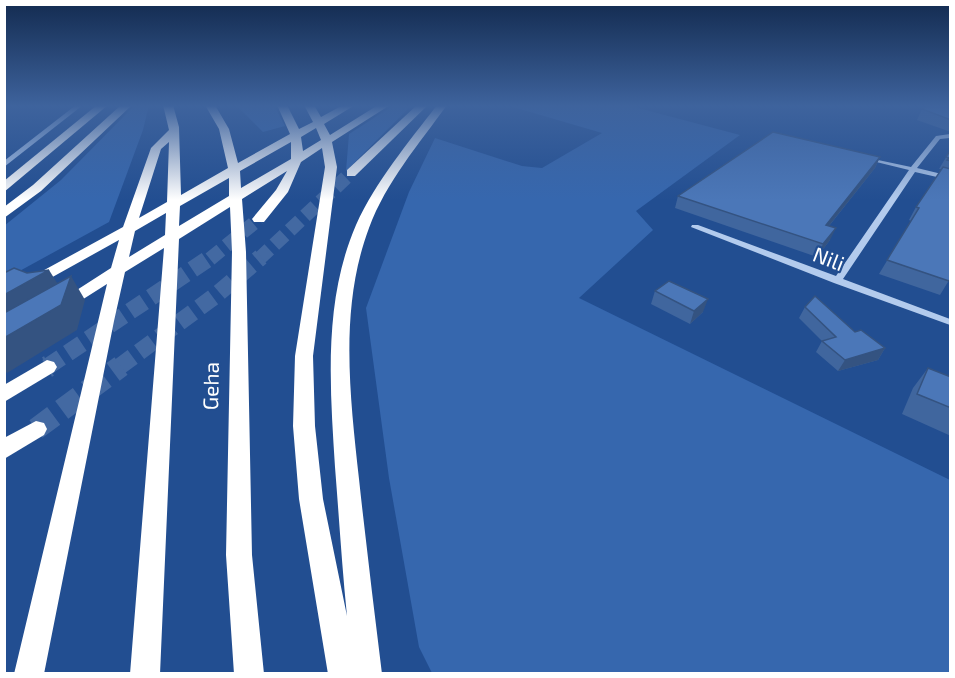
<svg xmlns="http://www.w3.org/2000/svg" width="955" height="678" font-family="'Exo 2',sans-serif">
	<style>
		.green { fill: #3667ae }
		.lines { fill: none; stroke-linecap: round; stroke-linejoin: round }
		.highway-tunnel-far2 { stroke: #4369a2; stroke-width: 14; stroke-dasharray: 14 7; stroke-linecap: butt }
		.highway-tunnel-far1 { stroke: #4369a2; stroke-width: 17; stroke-dasharray: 17 8; stroke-linecap: butt }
		.highway-tunnel { stroke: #4369a2; stroke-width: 22; stroke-dasharray: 22 10; stroke-linecap: butt }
		.minor { fill: #b3cbed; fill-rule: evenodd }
		.highway { fill: #fff; fill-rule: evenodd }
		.wall { fill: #40669e }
		.shaded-wall { fill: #345381 }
		.building { fill: #4b77b8; stroke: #345381; stroke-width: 1.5 }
		.labels { text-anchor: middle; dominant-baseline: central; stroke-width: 4.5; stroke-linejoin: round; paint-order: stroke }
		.street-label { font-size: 21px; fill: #fff; stroke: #224e91 }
	</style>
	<rect width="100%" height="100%" fill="#224e91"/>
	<!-- green -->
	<g class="green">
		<path d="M135 105H149L143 130 109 222 5 279 4 226 61 180Z"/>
		<path d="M236 105H274L285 126 263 132Z"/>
		<path d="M394 105H412L346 171 349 134Z"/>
		<path d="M506 105H627L740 135 636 211 653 230 579 298 950 480V673H432L419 647 389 478 366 308 409 192 435 138 522 166 542 168 602 133Z"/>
	</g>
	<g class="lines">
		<!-- highway-tunnel-far2 -->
		<g class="highway-tunnel-far2">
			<path d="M210 259 259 219"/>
			<path d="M259 259 351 173"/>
		</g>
		<!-- highway-tunnel-far1 -->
		<g class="highway-tunnel-far1">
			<path d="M47 367 211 257"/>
			<path d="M119 367 215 296 261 257"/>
		</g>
		<!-- highway-tunnel -->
		<g class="highway-tunnel">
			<path d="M47 367 49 366"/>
			<path d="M36 429 121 366"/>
		</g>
		<!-- minor -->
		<g class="minor">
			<path d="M76 105H83L4 167V161Z"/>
			<path d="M950 134V138L940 139 917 168 950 176V180L915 172 843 279 950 319V325L834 283 691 227 692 225H698L836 276 909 170 864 159V157L911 167 936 136Z"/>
		</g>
		<!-- highway -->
		<g class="highway">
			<path d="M97 105H108L4 192V181Z"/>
			<path d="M121 105H132L41 191 4 218V207L33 185Z"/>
			<path d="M163 105H173L179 127 181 195 228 168 219 129 205 105H215L229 129 238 163 290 134 277 105H287L299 129 313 122 304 105H314L321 117 343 105H355L324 124 330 135 378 105H390L332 142 337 167 313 356 315 426 323 499 347 616C342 567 339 517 335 467 330 387 323 301 356 225 376 181 408 143 437 105H447C419 144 386 182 369 228 339 308 350 396 359 479 366 544 374 609 382 674H328L299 499 293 426 295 356 325 167 322 148 301 162 288 192 264 222H254L252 219 276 190 287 171 242 199 246 252 252 555 264 674H234L226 555 232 252 230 207 179 239 160 674H130L164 248 125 272 114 321 44 674H14L107 284 66 310H54L52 306 111 268 119 240 4 304V292L123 227 151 148 169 130ZM316 128 321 140 303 151 301 137ZM169 142 167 202 139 218 161 149ZM291 142V159L241 188 240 171ZM229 178V196L179 226 180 206ZM166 213 165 235 129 257 135 231Z"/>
			<path d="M417 105H428L355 176H347V170Z"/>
			<path d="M47 360 54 362 57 367 54 372 4 402V385Z"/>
			<path d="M36 421 44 423 47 429 44 435 4 459V438Z"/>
		</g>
	</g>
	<!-- wall -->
	<g class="wall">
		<path d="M951 105V132L917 120 922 109Z"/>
		<path d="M951 149V277L940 295 879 274 911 221 909 220 916 207 942 169H939Z"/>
		<path d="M880 157 875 168 829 226 830 240 817 257 675 208 678 196Z"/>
		<path d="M655 291 703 312 690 324 651 304Z"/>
		<path d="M805 307 855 332 885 348 878 360 838 371 816 352 822 341 799 318Z"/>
		<path d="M928 368 951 377V436L902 414 913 388Z"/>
	</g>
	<!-- shaded-wall -->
	<g class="shaded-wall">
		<path d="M880 157 875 168 820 237 826 225Z"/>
		<path d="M836 228 830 240 817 257 823 244Z"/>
		<path d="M49 270 64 294 4 330V295Z"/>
		<path d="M71 276 85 300 77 330 7 373 4 370V338Z"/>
		<path d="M708 299 703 312 690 324 694 311Z"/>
		<path d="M885 348 878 360 838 371 845 360Z"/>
	</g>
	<!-- building -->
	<g class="building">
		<path d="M931 105H951V120L922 109Z"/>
		<path d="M773 132 880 157 826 225 836 228 823 244 678 196Z"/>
		<path d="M951 149V161L947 160 949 158 946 157Z"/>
		<path d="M943 167 951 169V277L949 281 887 260 919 208 916 207Z"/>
		<path d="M14 268 27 273 49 270 4 295V273Z"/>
		<path d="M71 276 61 305 4 338V313Z"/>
		<path d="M669 281 708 299 694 311 655 291Z"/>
		<path d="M815 296 855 332 861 330 885 348 845 360 822 341 836 337 805 307Z"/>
		<path d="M928 368 951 377V408L917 394Z"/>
	</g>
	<!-- sky -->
	<linearGradient id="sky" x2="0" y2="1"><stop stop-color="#132b50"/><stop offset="0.53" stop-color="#3e639d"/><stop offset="1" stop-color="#3e639d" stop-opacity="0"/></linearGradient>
	<rect width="955" height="200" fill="url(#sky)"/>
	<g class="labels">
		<!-- street labels -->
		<g class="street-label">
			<text transform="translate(829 258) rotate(21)">Nili</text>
			<text transform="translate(210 386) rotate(-89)">Geha</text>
		</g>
	</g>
	<!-- border -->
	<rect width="955" height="678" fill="none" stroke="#ffffff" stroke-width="12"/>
</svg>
